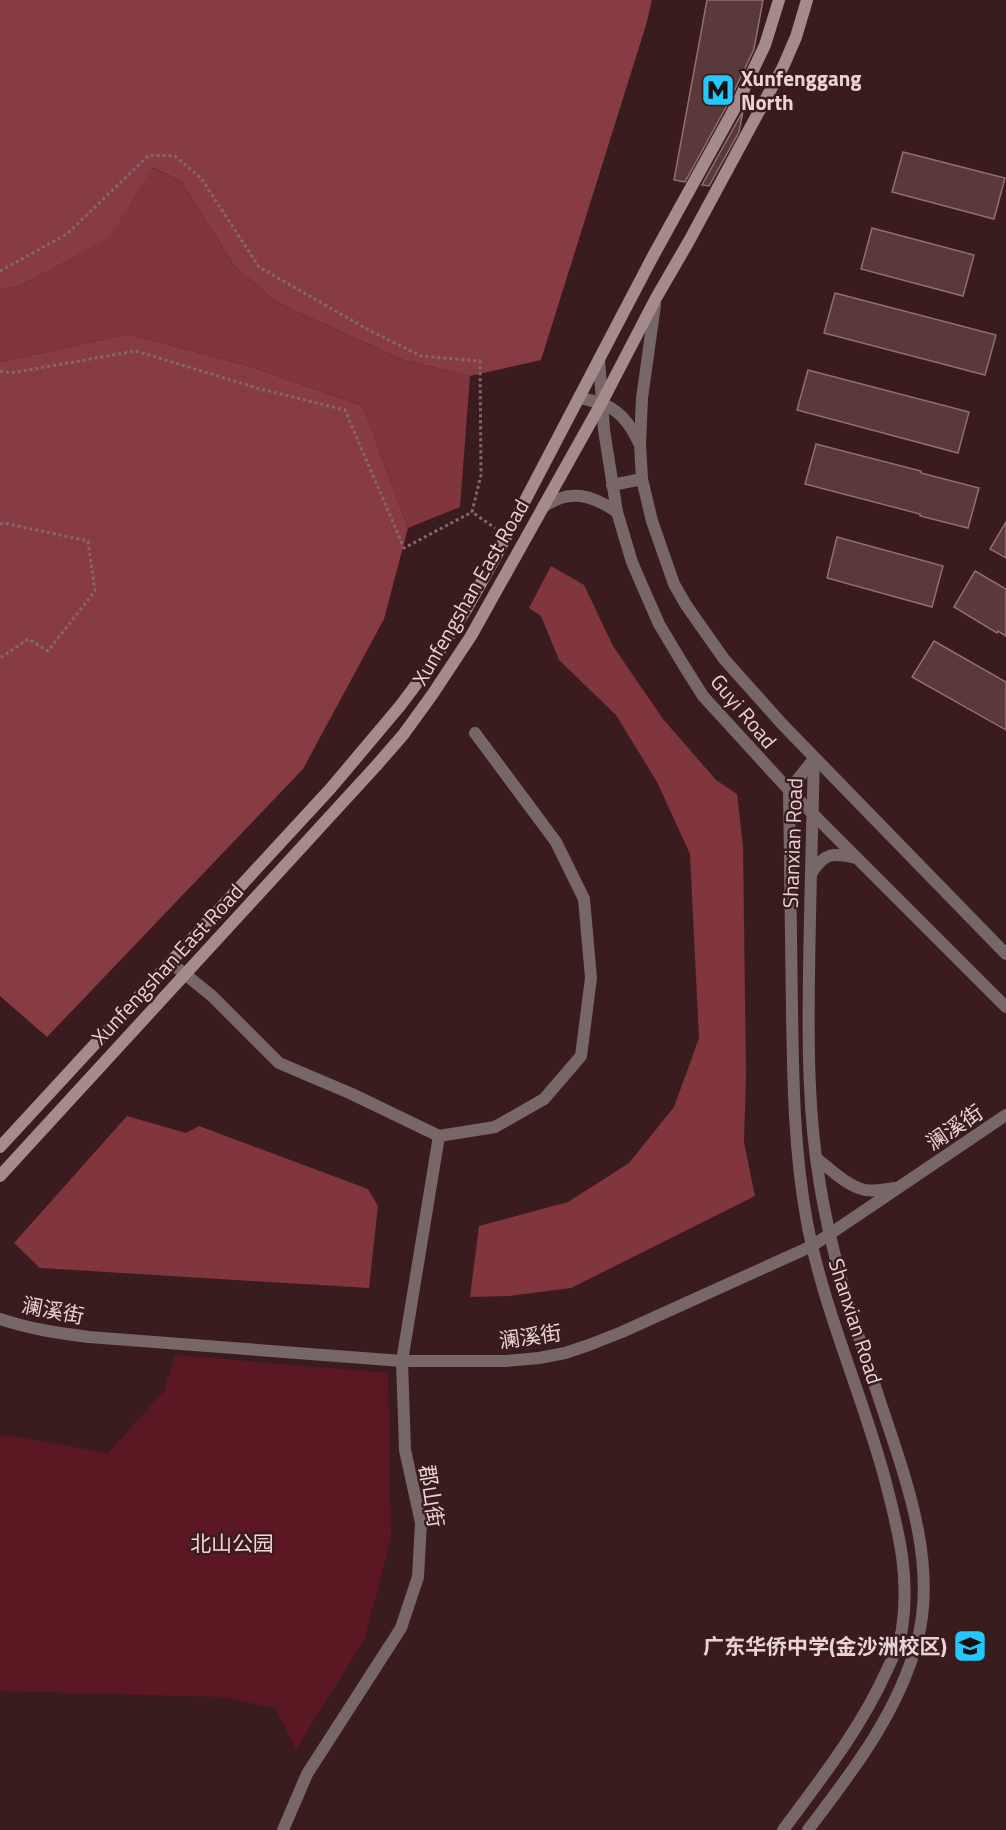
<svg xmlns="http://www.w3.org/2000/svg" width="1006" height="1830" font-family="'Titillium Web','Noto Sans SC',sans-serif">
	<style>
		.green { fill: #5c1822 }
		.forest { fill: #873b42 }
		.water { fill: #81353c }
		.building { fill: #5a393a; stroke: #936e6f; stroke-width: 1.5 }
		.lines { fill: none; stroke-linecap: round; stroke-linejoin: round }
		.path { stroke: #83686a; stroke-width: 3; stroke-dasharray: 3 3; stroke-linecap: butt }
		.minor { stroke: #776767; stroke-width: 12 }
		.tertiary { stroke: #776767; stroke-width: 12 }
		.secondary { stroke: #a68b8c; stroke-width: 12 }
		.labels { text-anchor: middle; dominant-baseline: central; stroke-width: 5; stroke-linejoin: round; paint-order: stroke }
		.poi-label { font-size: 21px; font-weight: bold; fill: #e9d4d5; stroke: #3a1c1e; text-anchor: start }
		.street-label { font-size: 21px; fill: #e9d4d5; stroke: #3a1c1e }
		.park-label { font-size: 21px; fill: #f0d8d8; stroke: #3a1c1e }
	</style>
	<rect width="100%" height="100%" fill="#3a1c1e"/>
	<!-- green -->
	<path class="green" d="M175 1355 388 1373 391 1539 364 1640 296 1749 276 1709 225 1697 0 1691V1437L11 1436 108 1453 164 1391Z"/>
	<!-- forest -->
	<g class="forest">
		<path d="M0 0H652L646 25 541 360 470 376 403 360 278 303 235 267 181 181 153 168 110 238 20 286 0 290Z"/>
		<path d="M128 334 249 366 363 406 408 528 384 619 303 769 47 1037 0 996V362Z"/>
	</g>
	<!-- water -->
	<g class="water">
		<path d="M152 168 181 181 235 267 278 303 403 360 470 376 460 507 408 528 363 406 249 366 128 334 0 362V290L20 286 109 238Z"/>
		<path d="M551 566 584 585 613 646 663 719 716 780 737 794 743 846 746 1075 744 1142 755 1196 571 1288 509 1296 470 1297 479 1226 568 1202 629 1163 674 1107 699 1038 690 854 657 782 616 715 559 660 541 616 529 608Z"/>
		<path d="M127 1116 186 1133 199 1126 368 1189 378 1206 369 1288 40 1268 14 1243Z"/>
	</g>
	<!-- building -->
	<g class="building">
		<path d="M707 0H763L754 49 730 100 685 182 674 180Z"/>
		<path d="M743 111 739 132 709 186 702 185Z"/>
		<path d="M903 152 1005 178 994 219 892 192Z"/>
		<path d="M872 228 974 255 963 296 861 269Z"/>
		<path d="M835 293 996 335 985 375 824 333Z"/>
		<path d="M808 370 969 412 958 453 797 410Z"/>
		<path d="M816 444 921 471V473L979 488 968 528 920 516V514L805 484Z"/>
		<path d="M1006 522V558L990 549Z"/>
		<path d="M837 537 943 566 932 607 827 578Z"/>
		<path d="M975 571 1006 589V636L998 631 997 633 954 607Z"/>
		<path d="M934 641 1006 682V730L912 677Z"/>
	</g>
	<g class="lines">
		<!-- path -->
		<g class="path">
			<path d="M0 271 67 234 149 155 175 156 201 178 259 267 365 328 421 356 480 361 481 475 472 512 495 528"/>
			<path d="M0 371 11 373 136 351 257 388 345 410 404 548 472 512"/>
			<path d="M0 524 4 523 88 541 95 591 48 651 28 639 0 658"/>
		</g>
		<!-- minor -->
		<g class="minor">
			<path d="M170 962 212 996 279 1063 352 1094 439 1136 495 1127 544 1099 581 1056 591 978 584 899 556 842 475 733"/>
			<path d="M283 1830 307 1774 401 1628 418 1577 421 1523 405 1450 402 1361 439 1136"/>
		</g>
		<!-- tertiary -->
		<g class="tertiary">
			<path d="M655 305 642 398 640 444 642 479 652 521 674 584 686 605 724 659 783 725 1006 954"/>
			<path d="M599 359 604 430 617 512 632 562 644 590 659 624 681 661 703 696 789 790 1006 1007"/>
			<path d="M580 398C612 404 625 413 639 443"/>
			<path d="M612 485 642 479"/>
			<path d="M543 507C570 488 592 495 617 512"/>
			<path d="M811 874C824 853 832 852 856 858"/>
			<path d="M816 1158C830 1169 847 1186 865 1190 875 1192 885 1189 894 1188"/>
			<path d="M0 1319C29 1329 58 1333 89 1337L402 1361H506L539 1358 565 1353 589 1345 622 1332 812 1246 1006 1115"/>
			<path d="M783 1830C821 1779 861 1728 887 1670 893 1657 900 1643 902 1629 910 1577 899 1533 886 1483 863 1395 824 1312 807 1222 794 1152 793 1080 792 1009 791 936 790 863 789 790L814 759"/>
			<path d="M808 1830C852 1772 898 1713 917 1642 940 1558 900 1464 875 1386 853 1320 831 1254 820 1185 808 1115 808 1044 809 973 810 901 812 831 814 759"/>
		</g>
		<!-- secondary -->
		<g class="secondary">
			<path d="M0 1147 331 788 400 706 430 666 467 608 495 558 652 258 737 104 765 45 779 0"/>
			<path d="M0 1176 376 766 403 735 432 695 471 636 602 402 656 298 689 241 783 67 796 37 807 0"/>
		</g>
	</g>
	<!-- icons -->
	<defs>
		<symbol id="metro-square" viewBox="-11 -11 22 22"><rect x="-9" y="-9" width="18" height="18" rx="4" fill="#23c9fe" stroke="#3a1c1e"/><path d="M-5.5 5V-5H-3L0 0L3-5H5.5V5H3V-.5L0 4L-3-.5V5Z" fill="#111"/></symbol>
		<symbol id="school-square" viewBox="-11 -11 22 22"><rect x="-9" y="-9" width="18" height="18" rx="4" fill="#23c9fe" stroke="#3a1c1e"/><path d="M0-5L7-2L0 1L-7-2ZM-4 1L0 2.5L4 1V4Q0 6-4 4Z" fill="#111"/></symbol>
	</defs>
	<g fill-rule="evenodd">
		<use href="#metro-square" x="699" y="71" width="38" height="38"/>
		<use href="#school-square" x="951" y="1627" width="38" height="38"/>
	</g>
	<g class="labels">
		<!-- poi labels -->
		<g class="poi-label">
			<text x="741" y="78">Xunfenggang<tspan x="741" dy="24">North</tspan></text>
			<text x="947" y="1646" text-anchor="end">广东华侨中学(金沙洲校区)</text>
		</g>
		<!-- street labels -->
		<g class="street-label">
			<text transform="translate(470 592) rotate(-60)">Xunfengshan East Road</text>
			<text transform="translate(744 711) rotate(50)">Guyi Road</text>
			<text transform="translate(792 843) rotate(-88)">Shanxian Road</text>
			<text transform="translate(167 964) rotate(-47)">Xunfengshan East Road</text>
			<text transform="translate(954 1127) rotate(-34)">澜溪街</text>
			<text transform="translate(53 1310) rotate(11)">澜溪街</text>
			<text transform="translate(856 1321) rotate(72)">Shanxian Road</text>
			<text transform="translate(530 1336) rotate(-8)">澜溪街</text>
			<text transform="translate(432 1496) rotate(81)">郡山街</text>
		</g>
		<!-- park labels -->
		<g class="park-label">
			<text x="232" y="1543">北山公园</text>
		</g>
	</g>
</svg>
